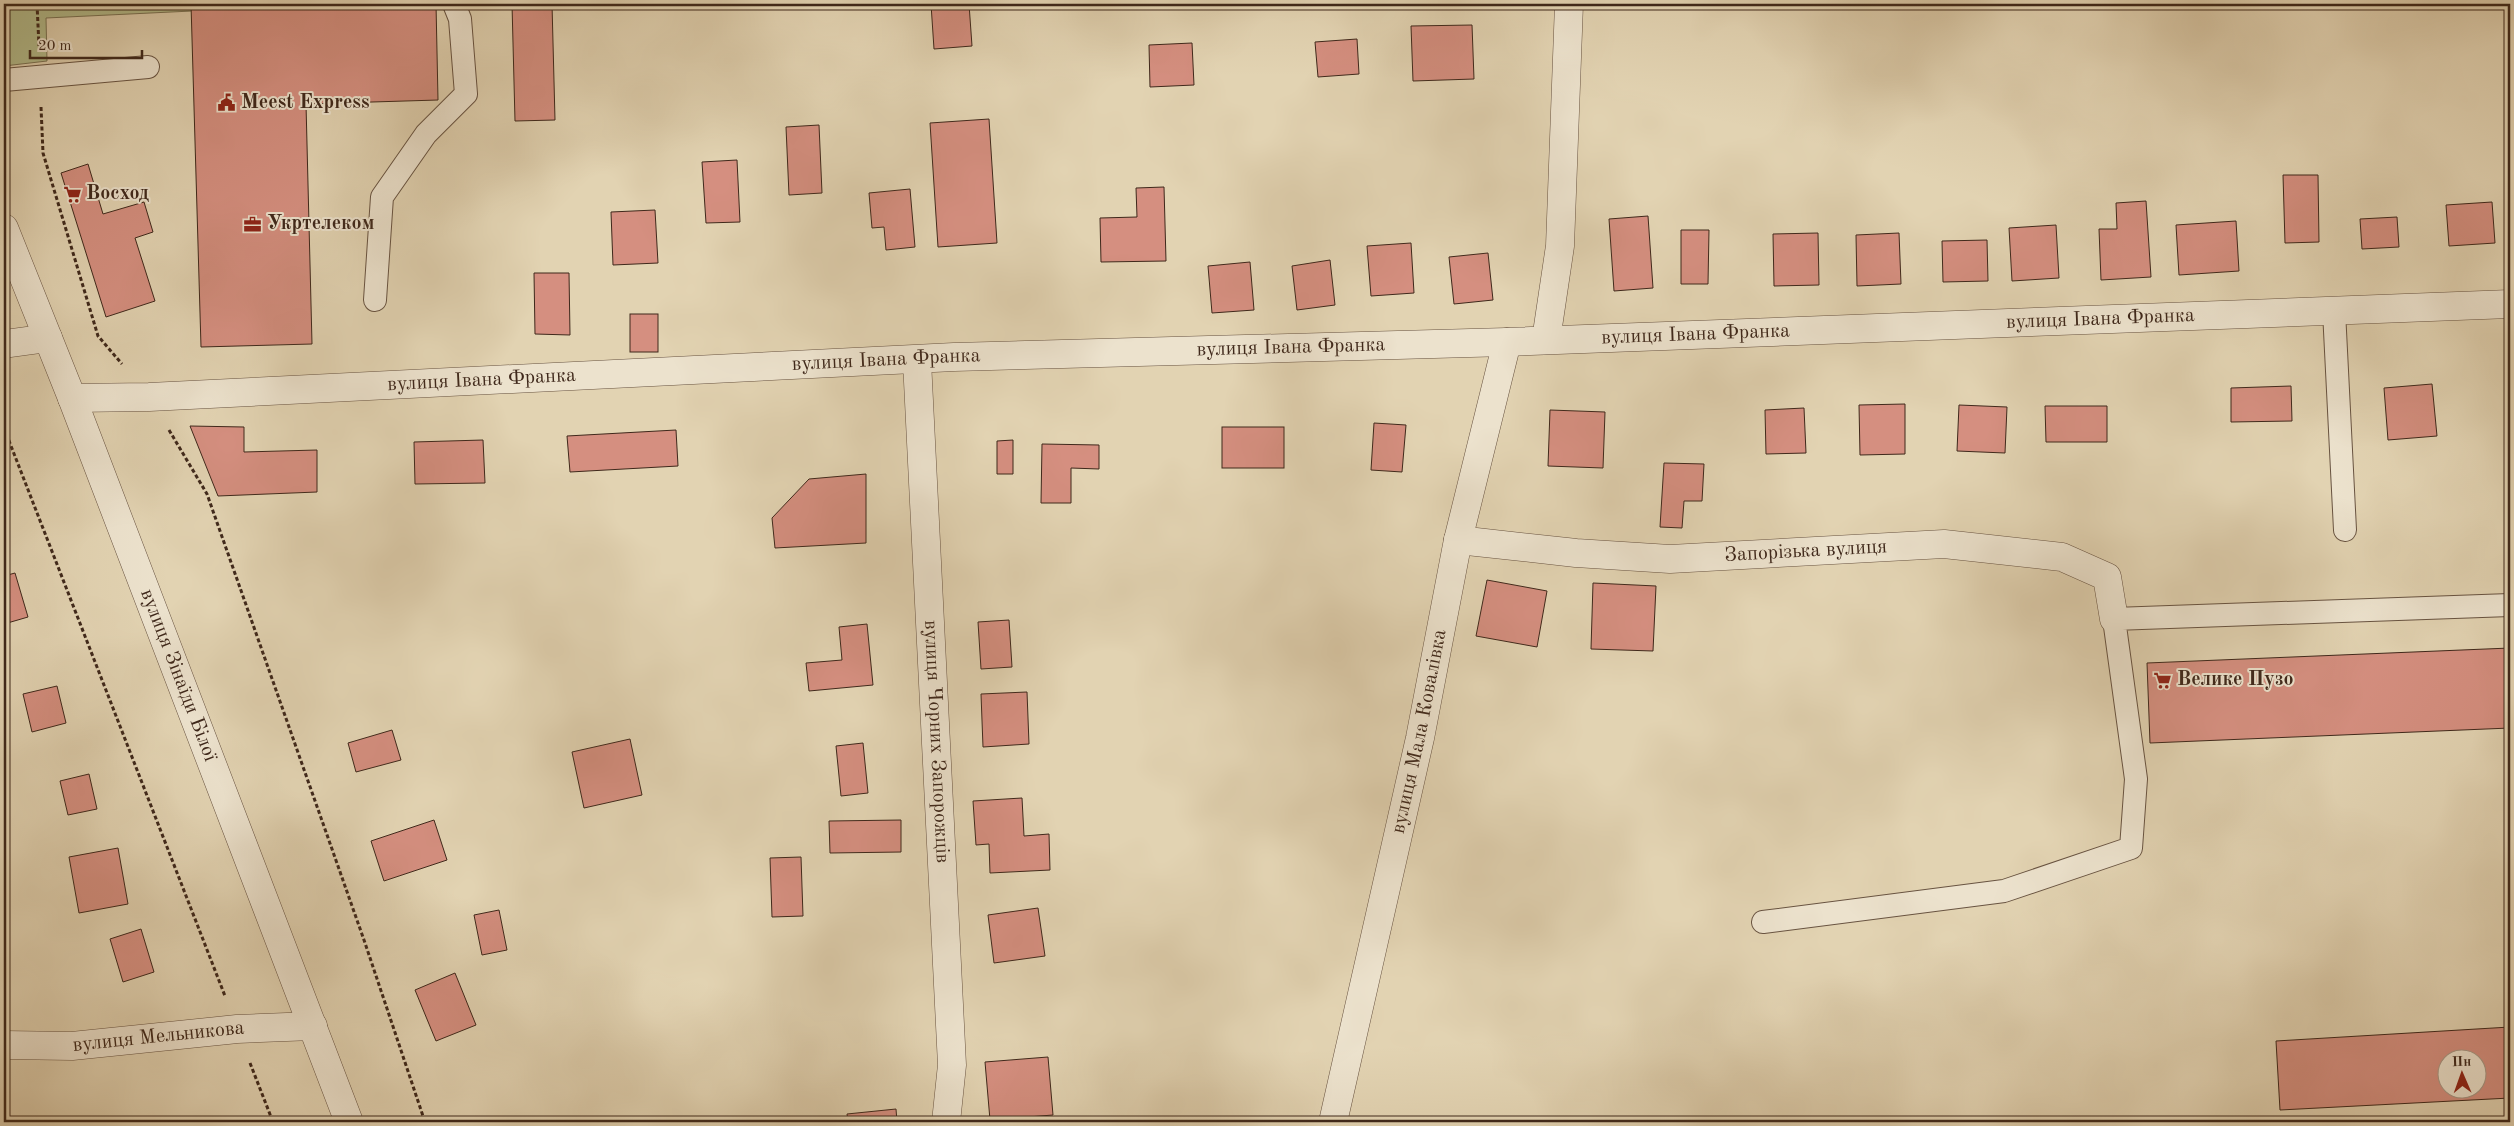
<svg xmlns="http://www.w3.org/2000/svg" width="2514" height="1126" font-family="'Old Standard TT',serif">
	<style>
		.green { fill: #b3bc8c; stroke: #797254 }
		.building { fill: #d58f80; stroke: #3f281b; fill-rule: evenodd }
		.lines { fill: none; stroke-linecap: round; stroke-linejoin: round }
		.service-casing { stroke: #685341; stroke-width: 24 }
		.minor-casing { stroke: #685341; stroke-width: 29 }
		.tertiary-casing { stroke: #685341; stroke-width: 29 }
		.path { stroke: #3f281b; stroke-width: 3; stroke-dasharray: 4 2.5; stroke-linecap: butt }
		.service { stroke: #ece2cd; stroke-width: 22 }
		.minor { stroke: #ece2cd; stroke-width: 28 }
		.tertiary { stroke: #ece2cd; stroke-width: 28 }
		.labels { text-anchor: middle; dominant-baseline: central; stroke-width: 4; stroke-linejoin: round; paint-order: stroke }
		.poi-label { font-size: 20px; font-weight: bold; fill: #3f281b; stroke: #ece2cd; text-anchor: start }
		.street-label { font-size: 20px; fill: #3f281b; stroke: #ece2cd }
	</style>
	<rect width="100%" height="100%" fill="#e2d3b2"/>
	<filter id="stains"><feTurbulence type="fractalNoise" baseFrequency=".004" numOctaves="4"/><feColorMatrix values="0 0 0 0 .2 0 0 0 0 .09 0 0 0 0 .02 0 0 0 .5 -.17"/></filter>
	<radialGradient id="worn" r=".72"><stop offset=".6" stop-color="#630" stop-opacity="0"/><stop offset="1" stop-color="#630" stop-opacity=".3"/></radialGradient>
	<!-- green -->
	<path class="green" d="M4 4H191L192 11 46 18 47 61 4 66Z"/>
	<!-- building -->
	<g class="building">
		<path d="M191 4H436L438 100 306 104 312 344 201 347Z"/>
		<path d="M512 4H552L555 120 515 121Z"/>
		<path d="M931 4H969L972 46 934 49Z"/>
		<path d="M1472 25 1474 79 1413 81 1411 26Z"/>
		<path d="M1357 39 1359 74 1318 77 1315 42Z"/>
		<path d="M1192 43 1194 85 1150 87 1149 45Z"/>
		<path d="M989 119 997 243 938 247 930 123Z"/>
		<path d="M819 125 822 193 789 195 786 127Z"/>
		<path d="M737 160 740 222 706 223 702 162Z"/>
		<path d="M88 164 103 214 144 202 153 232 135 238 155 301 106 317 61 173Z"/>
		<path d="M2283 175H2318L2319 242 2285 243Z"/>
		<path d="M1164 187 1166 261 1101 262 1100 218 1137 217 1136 188Z"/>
		<path d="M910 189 915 247 886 250 884 227 872 228 869 193Z"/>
		<path d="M2146 201 2151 277 2101 280 2099 229H2117L2116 203Z"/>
		<path d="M2492 202 2495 243 2449 246 2446 205Z"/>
		<path d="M655 210 658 263 613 265 611 212Z"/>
		<path d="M1648 216 1653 288 1614 291 1609 219Z"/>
		<path d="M2397 217 2399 247 2362 249 2360 219Z"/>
		<path d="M2236 221 2239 271 2179 275 2176 225Z"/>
		<path d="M2056 225 2059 278 2012 281 2009 228Z"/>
		<path d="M1681 230H1709L1708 284H1681Z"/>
		<path d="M1818 233 1819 285 1774 286 1773 234Z"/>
		<path d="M1899 233 1901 284 1857 286 1856 235Z"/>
		<path d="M1987 240 1988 281 1943 282 1942 241Z"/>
		<path d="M1411 243 1414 293 1371 296 1367 246Z"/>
		<path d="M1488 253 1493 300 1454 304 1449 257Z"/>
		<path d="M1330 260 1335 305 1297 310 1292 266Z"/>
		<path d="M1250 262 1254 310 1212 313 1208 266Z"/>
		<path d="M534 273H569L570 335 535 334Z"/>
		<rect x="630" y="314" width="28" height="38"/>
		<path d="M2432 384 2437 436 2388 440 2384 388Z"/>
		<path d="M2291 386 2292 421 2231 422V388Z"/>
		<path d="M2510 387V445L2507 388Z"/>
		<path d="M1905 404V454L1860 455 1859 405Z"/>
		<path d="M1959 405 2007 407 2005 453 1957 451Z"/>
		<path d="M2045 406H2107V442H2046Z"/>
		<path d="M1804 408 1806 453 1766 454 1765 410Z"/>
		<path d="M1550 410 1605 412 1603 468 1548 466Z"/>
		<path d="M1374 423 1406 425 1402 472 1371 470Z"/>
		<path d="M190 426 244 427V452L317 450V492L218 496Z"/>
		<rect x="1222" y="427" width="62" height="41"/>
		<path d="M676 430 678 466 570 472 567 436Z"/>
		<path d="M483 440 485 483 415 484 414 442Z"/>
		<path d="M1013 440V474H997V441Z"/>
		<path d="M1042 444 1099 445V469L1071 468V503H1041Z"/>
		<path d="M1664 463 1704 464 1702 501H1684L1682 528 1660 527Z"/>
		<path d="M866 474V543L775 548 772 518 809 479Z"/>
		<path d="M15 573 28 617 4 624V576Z"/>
		<path d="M1487 580 1547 591 1537 647 1476 636Z"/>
		<path d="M1593 583 1656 586 1653 651 1591 649Z"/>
		<path d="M1009 620 1012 667 981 669 978 622Z"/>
		<path d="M867 624 873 685 809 691 806 663 842 660 839 627Z"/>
		<path d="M2510 648V728L2150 743 2147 663Z"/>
		<path d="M57 686 66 723 32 732 23 694Z"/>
		<path d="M1027 692 1029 744 983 747 981 694Z"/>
		<path d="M392 730 401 760 356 772 348 743Z"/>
		<path d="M630 739 642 795 584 808 572 752Z"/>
		<path d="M863 743 868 793 841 796 836 746Z"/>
		<path d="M89 774 97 809 68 815 60 781Z"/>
		<path d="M1022 798 1024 836 1049 834 1050 870 990 873 989 844 976 845 973 801Z"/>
		<path d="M434 820 447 860 384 881 371 841Z"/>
		<path d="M901 820V852L830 853 829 821Z"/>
		<path d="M118 848 128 904 79 913 69 857Z"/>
		<path d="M801 857 803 916 772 917 770 858Z"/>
		<path d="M1038 908 1045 956 994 963 988 915Z"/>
		<path d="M499 910 507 950 482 955 474 915Z"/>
		<path d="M141 929 154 972 123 982 110 939Z"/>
		<path d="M455 973 476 1025 436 1041 415 990Z"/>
		<path d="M2510 1027V1098L2280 1110 2276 1041ZM2446 1058H2476V1088H2446Z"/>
		<path d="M1048 1057 1053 1115 990 1120 985 1062Z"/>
		<path d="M896 1109 897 1122H848L847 1114Z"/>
	</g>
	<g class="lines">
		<defs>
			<g id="service">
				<path d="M4 80 148 67"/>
				<path d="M375 300 382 197 426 134 466 94 460 19 454 4"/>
				<path d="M2334 311 2345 530"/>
				<path d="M1763 922 2004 891 2131 848 2136 779 2114 619 2510 605"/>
			</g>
			<g id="minor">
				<path d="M1546 340 1560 246 1569 4"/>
				<path d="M4 344 48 338"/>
				<path id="s1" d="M917 361 952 1065 946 1122"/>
				<path id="s2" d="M72 398 149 397 954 357 1507 342 2510 304"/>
				<path id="s3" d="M1458 540 1576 553 1670 559 1944 544 2062 557 2107 577 2114 619"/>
				<path id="s4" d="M4 1045 72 1046 237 1029 313 1026"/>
				<path id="s5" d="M1333 1122 1420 738 1458 540 1507 342"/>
			</g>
			<g id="tertiary">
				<path id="s6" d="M4 228 72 398 349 1122"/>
			</g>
		</defs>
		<!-- service casing -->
		<use href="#service" class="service-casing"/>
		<!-- minor casing -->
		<use href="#minor" class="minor-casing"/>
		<!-- tertiary casing -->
		<use href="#tertiary" class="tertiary-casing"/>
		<!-- path -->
		<g class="path">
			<path d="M37 4 39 46"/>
			<path d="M41 107 43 153 98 336 122 364"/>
			<path d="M4 428 225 996"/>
			<path d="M169 430 207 494 364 940 425 1122"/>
			<path d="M250 1063 273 1122"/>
		</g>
		<!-- service -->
		<use href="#service" class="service"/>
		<!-- minor -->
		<use href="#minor" class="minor"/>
		<!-- tertiary -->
		<use href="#tertiary" class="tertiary"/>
	</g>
	<!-- icons -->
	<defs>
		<symbol id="civic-bare" viewBox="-9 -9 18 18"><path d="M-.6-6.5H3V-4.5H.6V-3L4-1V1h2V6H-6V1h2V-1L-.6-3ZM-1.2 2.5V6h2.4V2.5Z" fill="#8f2418" stroke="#ece2cd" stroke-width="2.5" paint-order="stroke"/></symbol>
		<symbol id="supermarket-bare" viewBox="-9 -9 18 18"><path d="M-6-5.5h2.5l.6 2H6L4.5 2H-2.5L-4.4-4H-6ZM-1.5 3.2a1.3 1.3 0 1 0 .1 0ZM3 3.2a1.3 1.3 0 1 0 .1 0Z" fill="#8f2418" stroke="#ece2cd" stroke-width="2.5" paint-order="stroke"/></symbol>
		<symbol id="office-bare" viewBox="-9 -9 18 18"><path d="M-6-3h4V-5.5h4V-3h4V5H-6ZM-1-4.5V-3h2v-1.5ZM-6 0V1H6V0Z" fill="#8f2418" stroke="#ece2cd" stroke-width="2.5" paint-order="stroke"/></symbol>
	</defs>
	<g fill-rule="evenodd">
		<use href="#civic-bare" x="214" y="90" width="25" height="25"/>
		<use href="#supermarket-bare" x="60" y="182" width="25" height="25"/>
		<use href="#office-bare" x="240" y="212" width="25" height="25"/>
		<use href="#supermarket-bare" x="2150" y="668" width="25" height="25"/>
	</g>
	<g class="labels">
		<!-- poi labels -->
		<g class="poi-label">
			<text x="241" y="103">Meest Express</text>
			<text x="86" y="194">Восход</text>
			<text x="267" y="224">Укртелеком</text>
			<text x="2177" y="680">Велике Пузо</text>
		</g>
		<!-- street labels -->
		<g class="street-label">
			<text stroke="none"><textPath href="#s2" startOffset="2030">вулиця Івана Франка</textPath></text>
			<text stroke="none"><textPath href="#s2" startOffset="1625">вулиця Івана Франка</textPath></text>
			<text stroke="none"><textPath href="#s2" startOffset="1220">вулиця Івана Франка</textPath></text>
			<text stroke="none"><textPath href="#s2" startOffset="815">вулиця Івана Франка</textPath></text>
			<text stroke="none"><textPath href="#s2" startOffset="410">вулиця Івана Франка</textPath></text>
			<text stroke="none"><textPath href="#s3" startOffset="349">Запорізька вулиця</textPath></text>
			<text stroke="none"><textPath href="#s6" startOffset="480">вулиця Зінаїди Білої</textPath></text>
			<text stroke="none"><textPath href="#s5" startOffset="400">вулиця Мала Ковалівка</textPath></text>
			<text stroke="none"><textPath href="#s1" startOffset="381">вулиця Чорних Запорожців</textPath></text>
			<text stroke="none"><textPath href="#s4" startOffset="155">вулиця Мельникова</textPath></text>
		</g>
	</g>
	<!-- margin -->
	<rect width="2514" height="1126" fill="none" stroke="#e2d3b2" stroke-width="20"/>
	<rect x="5" y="5" width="2504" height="1116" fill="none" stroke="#3f281b" stroke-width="2.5"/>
	<rect x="10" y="10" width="2494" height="1106" fill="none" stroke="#3f281b"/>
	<!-- north arrow -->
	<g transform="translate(2462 1074) rotate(358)"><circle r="24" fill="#ece2cd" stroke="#a79886"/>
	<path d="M0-4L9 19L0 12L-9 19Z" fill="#8f2418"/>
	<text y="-8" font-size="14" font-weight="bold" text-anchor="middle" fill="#3f281b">Пн</text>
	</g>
	<!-- scale -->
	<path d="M30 50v8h112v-8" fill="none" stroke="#3f281b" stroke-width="2.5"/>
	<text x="38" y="50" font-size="15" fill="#3f281b" stroke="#ece2cd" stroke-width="4" paint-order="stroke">20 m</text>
	<rect width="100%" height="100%" filter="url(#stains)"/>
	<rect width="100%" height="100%" fill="url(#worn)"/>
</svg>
